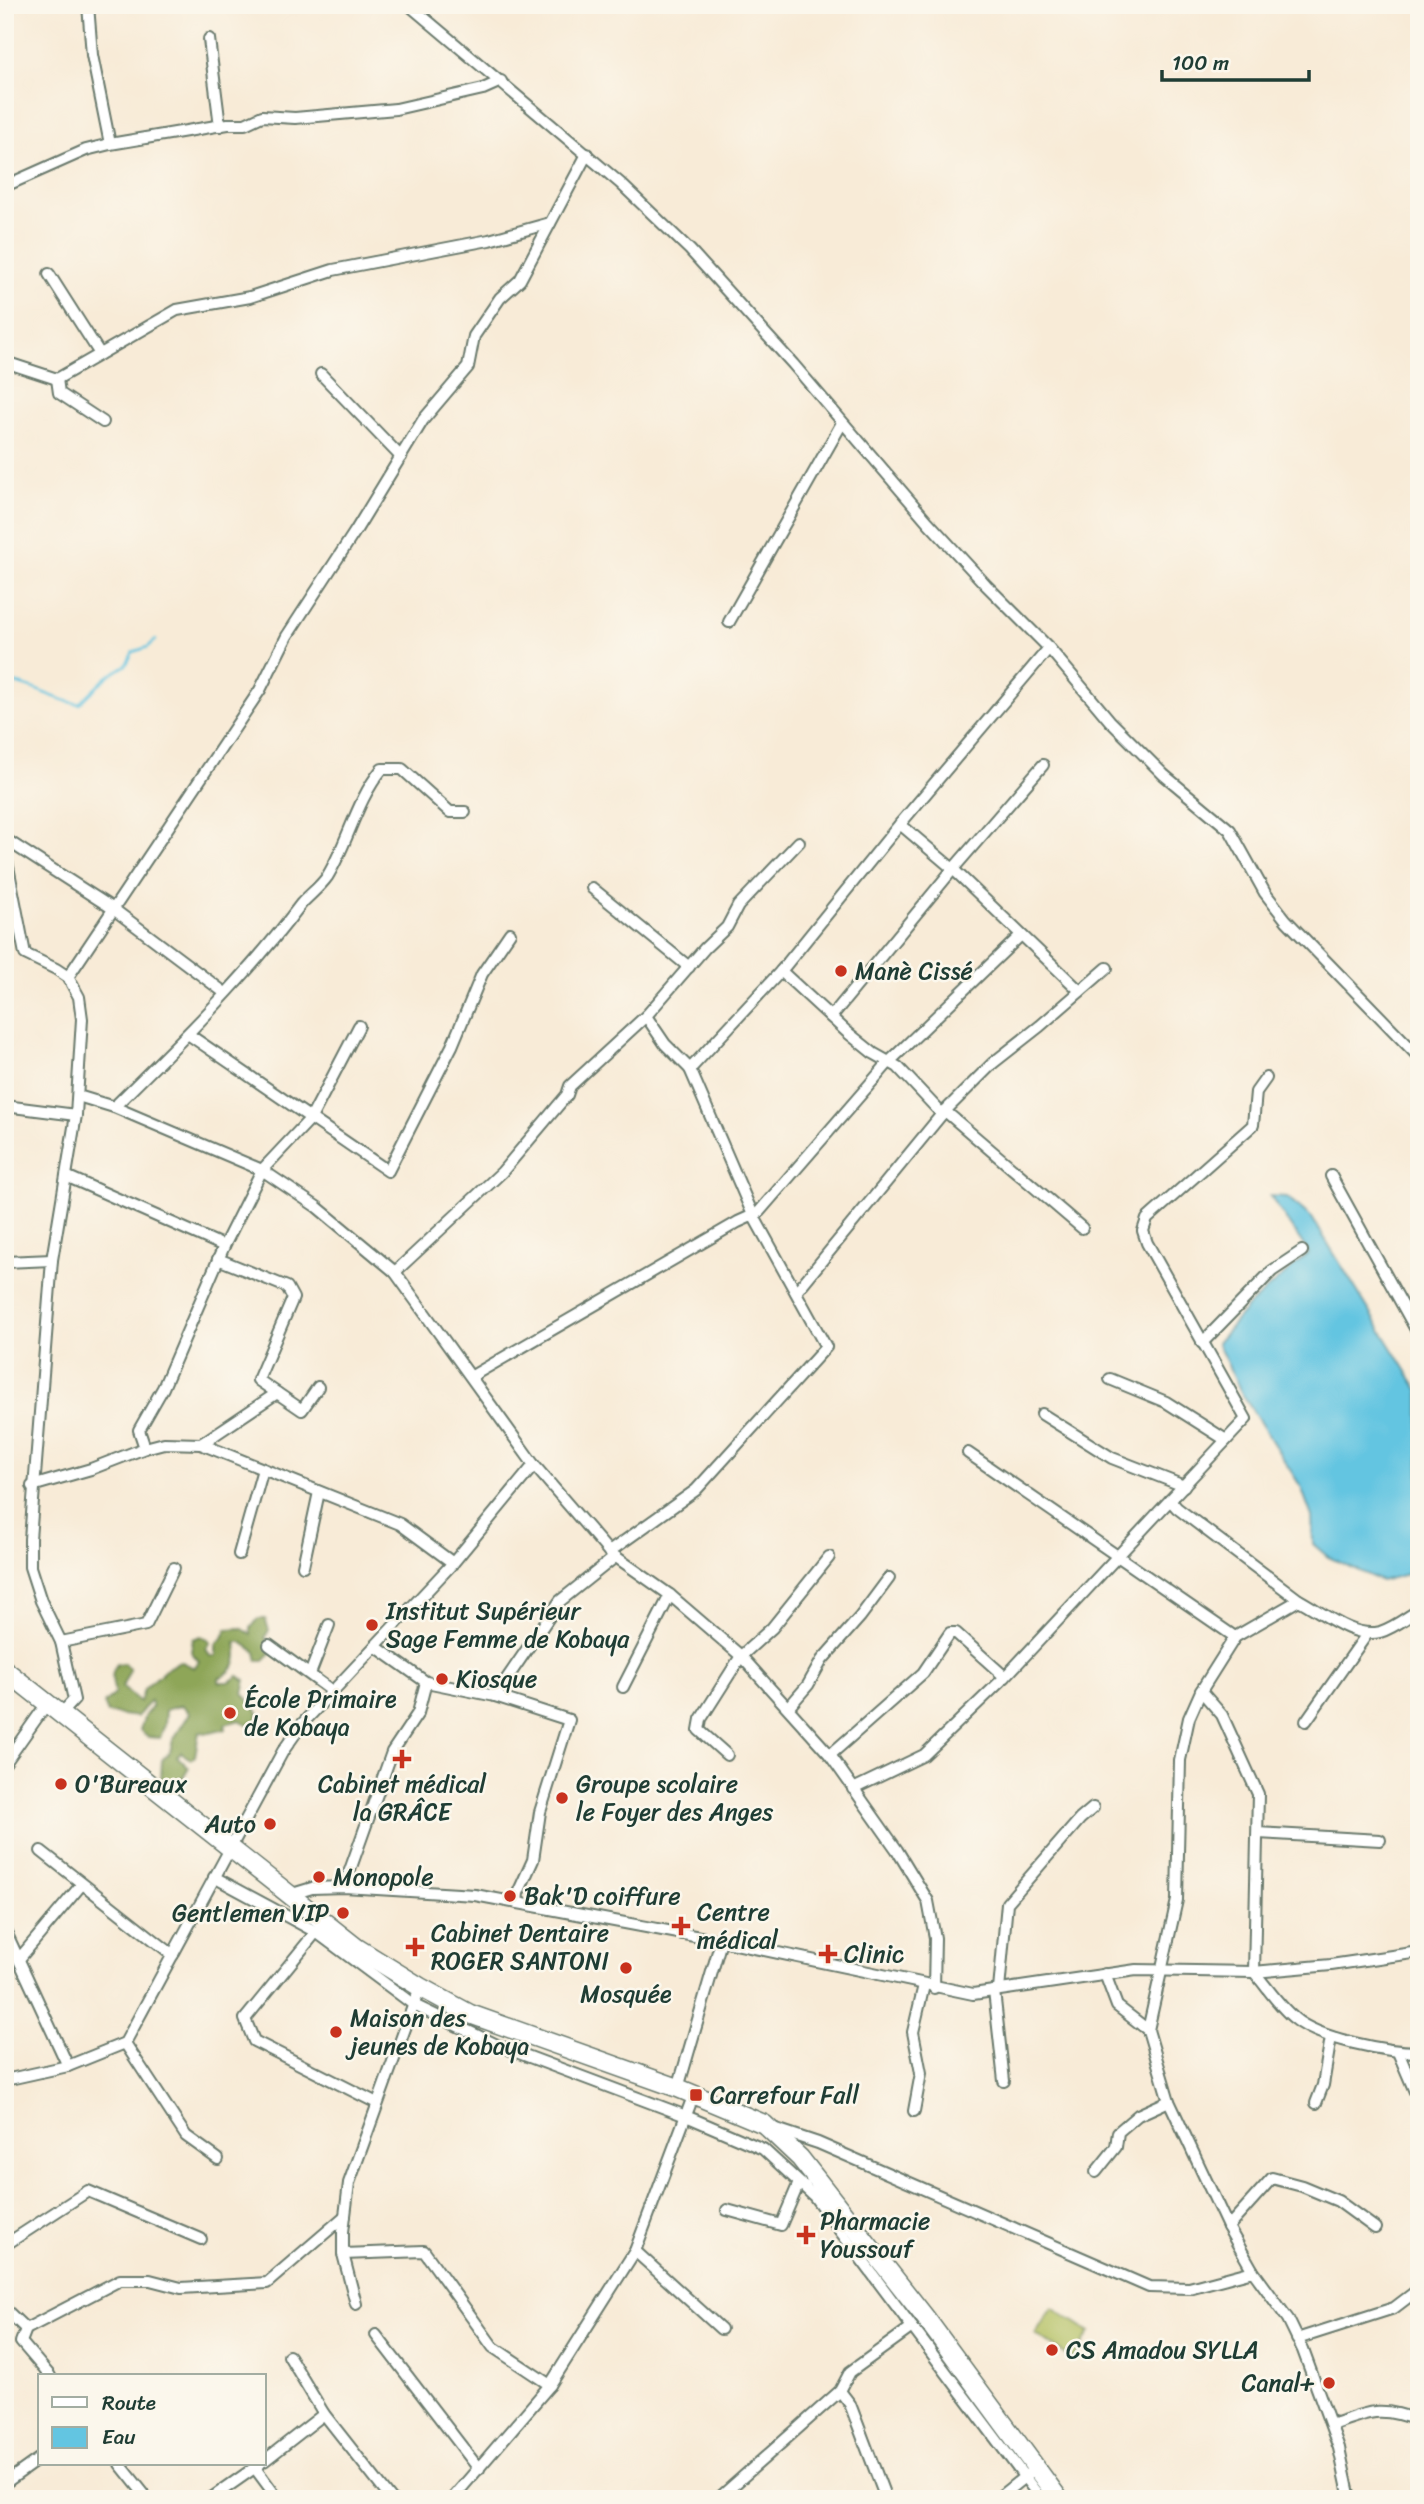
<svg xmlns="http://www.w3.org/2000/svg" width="1424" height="2504" font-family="Sriracha,sans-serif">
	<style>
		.green { fill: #b3c062; stroke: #697e4b; stroke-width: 2 }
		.forest { fill: #8ea658; stroke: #567246; stroke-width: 2 }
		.water { fill: #63c5e1; stroke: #41818a; stroke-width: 2 }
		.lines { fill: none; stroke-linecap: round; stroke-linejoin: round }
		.stream { stroke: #63c5e1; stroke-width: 2.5 }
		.minor-casing { stroke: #6b7a6d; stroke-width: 14 }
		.primary-casing { stroke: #6b7a6d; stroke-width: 21 }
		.minor { stroke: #fff; stroke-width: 10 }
		.primary { stroke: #fff; stroke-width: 18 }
		.poi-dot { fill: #c8321e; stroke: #fbf7ec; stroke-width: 2.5 }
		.labels { text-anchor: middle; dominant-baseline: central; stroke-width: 5; stroke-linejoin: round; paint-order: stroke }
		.poi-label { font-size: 24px; fill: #1f3d34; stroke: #fbf7ec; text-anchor: start }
	</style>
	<rect width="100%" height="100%" fill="#fbf7ec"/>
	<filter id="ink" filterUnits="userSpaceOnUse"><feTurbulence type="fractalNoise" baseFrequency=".0143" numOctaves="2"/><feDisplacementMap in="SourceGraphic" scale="14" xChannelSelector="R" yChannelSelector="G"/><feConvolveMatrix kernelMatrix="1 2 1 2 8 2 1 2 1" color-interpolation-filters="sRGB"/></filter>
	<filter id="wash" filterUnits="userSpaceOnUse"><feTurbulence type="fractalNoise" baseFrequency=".00686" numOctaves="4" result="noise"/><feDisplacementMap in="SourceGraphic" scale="28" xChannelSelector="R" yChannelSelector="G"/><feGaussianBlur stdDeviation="1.57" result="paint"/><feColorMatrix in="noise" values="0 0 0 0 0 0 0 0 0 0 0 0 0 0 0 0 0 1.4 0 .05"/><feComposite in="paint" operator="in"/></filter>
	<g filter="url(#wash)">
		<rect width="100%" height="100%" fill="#f8ebd7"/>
		<!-- green -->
		<path class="green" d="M1052 2308 1090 2332 1073 2359 1035 2334Z"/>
		<!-- forest -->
		<path class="forest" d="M258 1619H265L269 1630 265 1637 272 1650 264 1661H258L256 1652 241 1642H236C239 1661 237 1669 219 1678V1682H229L238 1676 246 1680 243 1693 258 1712V1719L247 1725 240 1720 225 1724 226 1729 210 1733 199 1732 195 1756 191 1760 181 1752 177 1756 189 1768 183 1778 167 1781 161 1778 162 1760 170 1752 173 1740 190 1713 182 1705 166 1710 165 1724 160 1738 148 1737 140 1730 145 1715 152 1707 150 1701 137 1717 108 1713 104 1704 115 1693C112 1682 110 1673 117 1664L124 1663 130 1670 122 1687 140 1702 144 1689 166 1669 180 1661 194 1668 199 1661 191 1652 193 1639 201 1636 208 1639 210 1643 206 1649 210 1656H216V1644L223 1638 227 1629 241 1628 251 1634V1628Z"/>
		<!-- water -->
		<path class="water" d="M1270 1196 1287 1197 1312 1218 1419 1391V1571L1381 1581 1328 1557 1313 1544 1312 1517 1301 1487 1242 1394 1217 1343 1248 1306 1309 1253Z"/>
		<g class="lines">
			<!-- stream -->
			<path class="stream" d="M5 682C32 684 53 700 79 704L107 677 126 665 133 652 148 647 156 640"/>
		</g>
	</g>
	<g filter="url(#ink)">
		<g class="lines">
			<defs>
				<g id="minor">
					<path d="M88 5 92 55 110 144"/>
					<path d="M409 5 620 183 690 250 793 364 928 522 986 585 1049 648 1110 721 1164 775 1230 830 1265 893 1286 920 1419 1057"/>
					<path d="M209 39 220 126"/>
					<path d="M5 186 86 150 110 144 228 124H245L262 116 295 118 396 109 483 89 501 81"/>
					<path d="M49 274 100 354"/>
					<path d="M5 362 57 379 177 310 250 297 333 270 489 240 550 223"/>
					<path d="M321 374 401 457"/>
					<path d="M57 379 59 393 103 422"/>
					<path d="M729 622 842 423"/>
					<path d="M900 824 953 869 1080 991"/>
					<path d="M5 839 112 908 225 993"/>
					<path d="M5 851 25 954 56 969 68 977 79 997 82 1019 76 1115 52 1260 30 1539V1567L41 1601 61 1642 74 1700 62 1713"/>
					<path d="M592 888 689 967"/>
					<path d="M781 971 900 824 1049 648"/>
					<path d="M68 977 260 690 287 636 356 530 423 420 468 367 474 336 500 298 520 280 587 154"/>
					<path d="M646 1016 665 1044 690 1069 781 971 847 1032 873 1053 898 1067 942 1114 993 1063 1040 1026 1107 968"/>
					<path d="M831 1017 953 869 1043 765"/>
					<path d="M188 1034 388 1171 452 1046 482 974 510 933"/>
					<path d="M1266 1078 1256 1092 1253 1125 1147 1219 1143 1231 1147 1243 1246 1419 1170 1500 1177 1508 1299 1600 1235 1637 1201 1691 1189 1718 1180 1760 1177 1900 1148 2030 1169 2101 1228 2227 1253 2271 1288 2319 1303 2350 1339 2448 1350 2499"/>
					<path d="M78 1096 114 1107 262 1170 317 1207 395 1272 534 1465 609 1552 670 1595 741 1656 830 1755 897 1850 928 1901 935 1938 934 1988"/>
					<path d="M5 1106 76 1115"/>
					<path d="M114 1107C179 1043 246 978 301 904 309 895 320 887 327 877 348 843 356 801 382 769H402L450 812H465"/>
					<path d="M945 1111 1082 1228"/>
					<path d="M66 1176 224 1246"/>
					<path d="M1331 1176 1419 1335"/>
					<path d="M218 1259 287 1287 293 1298 258 1380 302 1410 318 1387"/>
					<path d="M5 1262 52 1260"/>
					<path d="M395 1272 502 1172 567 1095 570 1086 646 1016 705 948 727 927 738 906 799 842"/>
					<path d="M796 1292 942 1114"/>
					<path d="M1202 1343 1272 1271 1302 1251"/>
					<path d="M472 1376 738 1222 758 1213 889 1062 1021 935"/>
					<path d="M1110 1379 1166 1402 1226 1440"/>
					<path d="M1042 1414 1112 1458 1184 1486"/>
					<path d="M201 1444 277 1393"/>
					<path d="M145 1448 139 1430 163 1388 224 1246 262 1170 311 1118 359 1026"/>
					<path d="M968 1453 1235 1637"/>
					<path d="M32 1486 91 1469 145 1448 164 1443 201 1444 400 1524 453 1563"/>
					<path d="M609 1552 696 1490 826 1347 753 1215 690 1069"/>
					<path d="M239 1554 263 1469"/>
					<path d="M303 1566 319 1492"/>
					<path d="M1299 1600C1322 1612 1353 1639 1380 1632 1394 1628 1407 1617 1419 1610"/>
					<path d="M61 1642 146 1625 174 1568"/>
					<path d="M269 1645 332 1691"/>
					<path d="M375 1646 426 1682 495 1696 569 1720 540 1812 533 1860 518 1893 517 1903"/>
					<path d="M310 1674 329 1625"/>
					<path d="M623 1687 670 1595"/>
					<path d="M1201 1691 1222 1715 1258 1794 1254 1972C1267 1987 1279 2006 1294 2018 1318 2039 1387 2052 1419 2052"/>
					<path d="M495 1696 560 1601 615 1557"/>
					<path d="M789 1707 808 1685 822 1660 860 1617 889 1578"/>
					<path d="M1306 1721 1367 1634"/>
					<path d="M727 1755 699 1730 701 1719 741 1656 772 1628 829 1557"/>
					<path d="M830 1755 923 1673 950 1633H956L1005 1677"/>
					<path d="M5 1763 48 1702"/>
					<path d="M853 1789 924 1755 1005 1677 1170 1500"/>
					<path d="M1258 1833 1380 1840"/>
					<path d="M41 1851 173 1955"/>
					<path d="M214 1877 316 1932 414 2005 495 2044 686 2116 763 2149 814 2196 1041 2499"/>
					<path d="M344 1887 392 1752 418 1713 426 1682"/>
					<path d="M289 1895 312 1888 344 1887 475 1895 721 1941 973 1994 1136 1970 1254 1972 1331 1965 1419 1952"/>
					<path d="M5 1930 68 2066"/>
					<path d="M316 1932 245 2019 254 2041 377 2103"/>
					<path d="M19 1959 82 1884"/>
					<path d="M1105 1974 1117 2006 1148 2030"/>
					<path d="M999 1990 1007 1903 1080 1819 1093 1808"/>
					<path d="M994 1991 1004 2081"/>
					<path d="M125 2043 186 2136 218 2159"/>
					<path d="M1398 2052 1419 2101"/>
					<path d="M5 2080 68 2066 125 2043 283 1751 302 1724 453 1563 534 1465"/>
					<path d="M678 2088 721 1941"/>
					<path d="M1316 2103 1323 2085 1331 2037"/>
					<path d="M914 2111 921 2073 913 2032 924 1985"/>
					<path d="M773 2128 818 2143 1149 2287 1189 2288 1253 2271"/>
					<path d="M1096 2172 1116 2147 1118 2132 1138 2115 1169 2101"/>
					<path d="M727 2210 781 2225 798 2185 805 2186"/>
					<path d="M1228 2227 1272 2178 1302 2186 1338 2201 1375 2228"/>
					<path d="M5 2245 88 2191 201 2239"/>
					<path d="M635 2251 721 2329"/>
					<path d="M343 2254 424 2251 493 2347 550 2385"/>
					<path d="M356 2304 343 2254V2232L349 2183 420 1987"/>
					<path d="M5 2309 26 2329 21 2342 50 2376"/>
					<path d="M26 2329 120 2280H150L181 2288 267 2283 345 2216"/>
					<path d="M376 2335 479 2469"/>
					<path d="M1297 2339 1394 2308 1419 2289"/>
					<path d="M289 2356 324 2414 391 2499"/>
					<path d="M840 2391 850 2404 886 2499"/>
					<path d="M1331 2425C1369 2412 1380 2405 1419 2421"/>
					<path d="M264 2461 324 2414"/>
					<path d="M120 2464 148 2499"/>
					<path d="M255 2468 278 2499"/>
					<path d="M5 2483 40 2458"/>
					<path d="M210 2499 260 2464"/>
					<path d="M452 2499 550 2385 635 2251 694 2094"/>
					<path d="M718 2499 840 2391 850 2372 912 2327"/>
					<path d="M997 2499 1028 2474"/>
				</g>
				<path id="primary" d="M5 1670 357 1948 420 1987 470 2014 678 2088 764 2124 800 2158 925 2317 1059 2499"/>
			</defs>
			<!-- minor casing -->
			<use href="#minor" class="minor-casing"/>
			<!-- primary casing -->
			<use href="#primary" class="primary-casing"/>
			<!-- minor -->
			<use href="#minor" class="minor"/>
			<!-- primary -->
			<use href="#primary" class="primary"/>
		</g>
	</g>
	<!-- markers -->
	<g class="poi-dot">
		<circle cx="841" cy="971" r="7"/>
		<circle cx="372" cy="1625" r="7"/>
		<circle cx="442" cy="1679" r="7"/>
		<circle cx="230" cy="1713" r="7"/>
		<path d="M398.5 1748.5h7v7h7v7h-7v7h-7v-7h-7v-7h7z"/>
		<circle cx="61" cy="1784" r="7"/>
		<circle cx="562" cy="1798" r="7"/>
		<circle cx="270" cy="1824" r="7"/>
		<circle cx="319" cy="1877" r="7"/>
		<circle cx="510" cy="1896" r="7"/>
		<circle cx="343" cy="1913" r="7"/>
		<path d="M677.5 1915.5h7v7h7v7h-7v7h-7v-7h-7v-7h7z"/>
		<path d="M411.5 1936.5h7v7h7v7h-7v7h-7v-7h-7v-7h7z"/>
		<path d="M824.5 1943.5h7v7h7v7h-7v7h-7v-7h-7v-7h7z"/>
		<circle cx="626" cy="1968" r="7"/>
		<circle cx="336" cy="2032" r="7"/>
		<rect x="689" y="2088" width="14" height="14" rx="3.5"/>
		<path d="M802.5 2224.5h7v7h7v7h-7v7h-7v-7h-7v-7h7z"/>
		<circle cx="1052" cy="2350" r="7"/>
		<circle cx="1329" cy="2383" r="7"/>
	</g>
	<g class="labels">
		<!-- poi labels -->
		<g class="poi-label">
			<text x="855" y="971">Manè Cissé</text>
			<text x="386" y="1611">Institut Supérieur<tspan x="386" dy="28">Sage Femme de Kobaya</tspan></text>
			<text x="456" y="1679">Kiosque</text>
			<text x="244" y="1699">École Primaire<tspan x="244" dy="28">de Kobaya</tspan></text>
			<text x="75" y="1784">O'Bureaux</text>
			<text x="402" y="1784" text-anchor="middle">Cabinet médical<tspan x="402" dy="28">la GRÂCE</tspan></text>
			<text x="576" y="1784">Groupe scolaire<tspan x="576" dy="28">le Foyer des Anges</tspan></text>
			<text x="256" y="1824" text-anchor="end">Auto</text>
			<text x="333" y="1877">Monopole</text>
			<text x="524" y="1896">Bak'D coiffure</text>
			<text x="697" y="1912">Centre<tspan x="697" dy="28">médical</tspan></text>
			<text x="329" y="1913" text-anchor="end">Gentlemen VIP</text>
			<text x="431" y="1933">Cabinet Dentaire<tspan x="431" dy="28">ROGER SANTONI</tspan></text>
			<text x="844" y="1954">Clinic</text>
			<text x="626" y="1994" text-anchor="middle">Mosquée</text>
			<text x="350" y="2018">Maison des<tspan x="350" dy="28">jeunes de Kobaya</tspan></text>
			<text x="710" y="2095">Carrefour Fall</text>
			<text x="820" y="2221">Pharmacie<tspan x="820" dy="28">Youssouf</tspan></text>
			<text x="1066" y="2350">CS Amadou SYLLA</text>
			<text x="1315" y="2383" text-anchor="end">Canal+</text>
		</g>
	</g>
	<!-- margin -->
	<rect width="1424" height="2504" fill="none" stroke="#fbf7ec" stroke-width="28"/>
	<!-- legend -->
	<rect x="38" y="2374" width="228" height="91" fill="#fbf7ec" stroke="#a3ada2" stroke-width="2"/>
	<rect x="52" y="2397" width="35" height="10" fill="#ffffff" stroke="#a3ada2" stroke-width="2"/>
	<text x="102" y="2410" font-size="21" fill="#1f3d34">Route</text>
	<rect x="52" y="2427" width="35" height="21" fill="#63c5e1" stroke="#a3ada2" stroke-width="2"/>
	<text x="102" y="2444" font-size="21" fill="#1f3d34">Eau</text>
	<!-- scale -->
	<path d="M1162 70v10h147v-10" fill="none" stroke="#1f3d34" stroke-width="3.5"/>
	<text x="1172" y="70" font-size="21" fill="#1f3d34" stroke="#fbf7ec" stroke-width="5" paint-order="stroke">100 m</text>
</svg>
